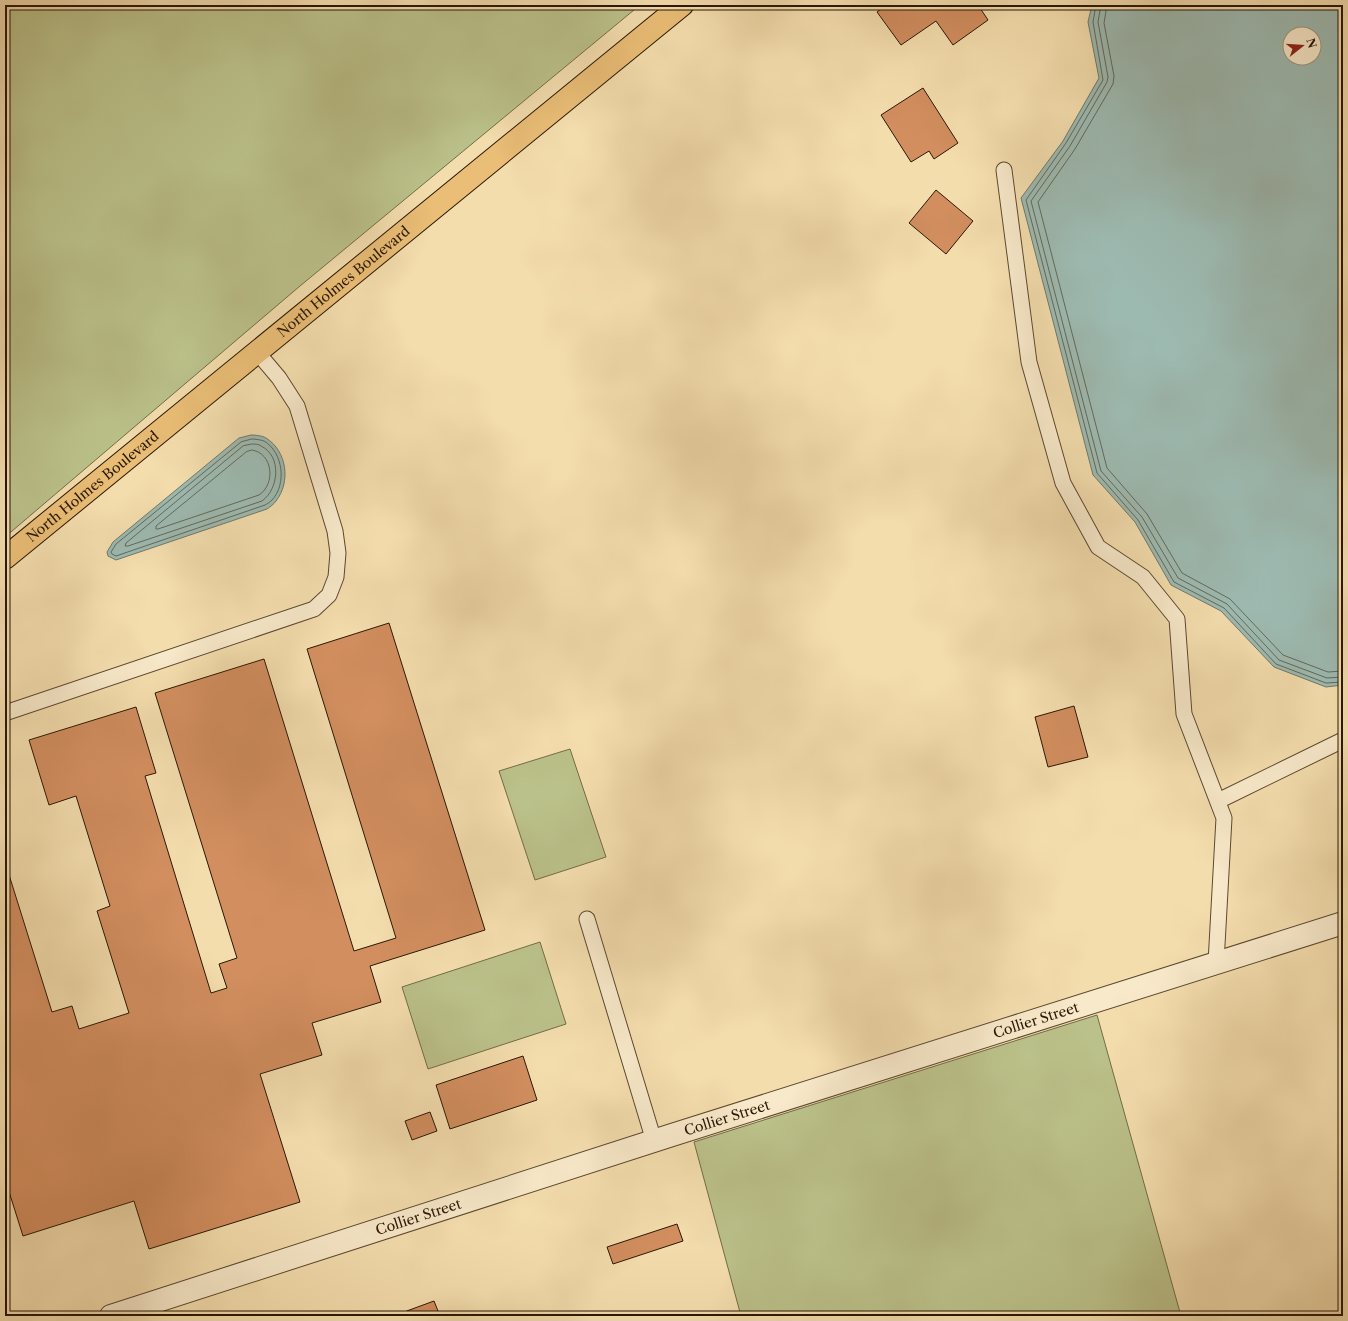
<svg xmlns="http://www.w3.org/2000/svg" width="1348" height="1321" font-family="'Libre Caslon Text',serif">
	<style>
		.green { fill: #bbc18a; stroke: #726c48 }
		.water { fill: #9dbab1; stroke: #6f796c; fill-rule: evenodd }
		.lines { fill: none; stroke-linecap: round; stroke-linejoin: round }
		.shore { stroke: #63685b; stroke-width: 1 }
		.building { fill: #d28e5f; stroke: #291705 }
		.service-casing { stroke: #5c482f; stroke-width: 17 }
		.minor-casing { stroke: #5c482f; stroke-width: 24 }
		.primary-casing { stroke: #291705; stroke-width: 24 }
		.service { stroke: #f8e9ca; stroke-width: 15 }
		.minor { stroke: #f8e9ca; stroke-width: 22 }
		.primary { stroke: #eabe76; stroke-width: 22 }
		.labels { text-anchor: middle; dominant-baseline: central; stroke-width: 3; stroke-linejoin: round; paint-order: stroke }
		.street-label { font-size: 14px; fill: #291705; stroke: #f8e9ca }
	</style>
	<rect width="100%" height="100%" fill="#f4ddad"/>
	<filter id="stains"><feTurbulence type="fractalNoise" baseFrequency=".005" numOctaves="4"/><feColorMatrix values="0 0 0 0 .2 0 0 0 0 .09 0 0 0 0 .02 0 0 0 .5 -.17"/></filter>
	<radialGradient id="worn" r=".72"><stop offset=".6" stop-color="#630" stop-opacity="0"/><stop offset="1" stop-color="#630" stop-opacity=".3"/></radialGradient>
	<!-- green -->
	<g class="green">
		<path d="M5 5H640L300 286 5 537Z"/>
		<path d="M570 749 606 857 535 880 499 771Z"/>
		<path d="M540 942 566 1024 428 1069 402 987Z"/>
		<path d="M1097 1015 1181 1316H741L694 1142Z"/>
	</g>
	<!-- water -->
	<g class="water">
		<path d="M1092 5H1343V685L1326 687 1274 667 1221 611 1171 585 1135 522 1093 475 1021 198 1063 141 1099 78 1088 22ZM1290 34H1314V58H1290Z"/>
		<path d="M251 435C256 435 263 436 266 438 287 451 291 482 276 501 274 504 270 507 267 509L116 560 108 556 107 552 113 542 239 438Z"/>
	</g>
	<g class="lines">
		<!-- shore -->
		<g class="shore">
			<path d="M1096 5 1093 22 1103 80 1066 143 1026 200 1097 473 1138 520 1174 582 1224 608 1276 664 1326 683 1343 682"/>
			<path d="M1101 5 1098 22 1108 77 1107 82 1070 146 1031 201 1101 471 1142 517 1178 578 1227 604 1279 660 1327 678 1343 677"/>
			<path d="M1107 5 1104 23 1114 76 1113 84 1075 149 1038 202 1107 468 1147 514 1182 573 1230 599 1283 655 1328 672 1343 671"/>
			<path d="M252 439C256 439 261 440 264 441 283 452 287 484 272 500 270 502 267 504 265 505L116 556 112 554 111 552 116 544 241 442Z"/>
			<path d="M252 444C255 444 259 444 261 446 282 456 279 489 262 501L128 546H125L126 543 243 446Z"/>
			<path d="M252 450C273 453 276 484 259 495L158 529H156V526L246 452Z"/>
		</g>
	</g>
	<!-- building -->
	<g class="building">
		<path d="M886 5H978L988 20 953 45 936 21 901 45 877 12Z"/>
		<path d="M923 88 958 143 934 159 929 151 911 162 881 115Z"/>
		<path d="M936 190 973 221 946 254 909 223Z"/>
		<path d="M389 623 485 930 370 966 381 1002 312 1023 322 1055 260 1074 300 1202 149 1249 134 1201 23 1236 5 1179V862L52 1012 72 1006 79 1029 129 1013 97 911 110 906 76 796 49 805 29 740 136 707 156 773 145 776 211 993 227 988 219 964 237 958 155 693 264 659 354 951 396 938 307 649Z"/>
		<path d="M1074 706 1088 757 1048 767 1035 717Z"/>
		<path d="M523 1056 537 1100 450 1129 436 1085Z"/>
		<path d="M430 1112 437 1131 412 1140 405 1121Z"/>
		<path d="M677 1224 683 1241 613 1264 607 1247Z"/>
		<path d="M434 1301 440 1316H405L404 1312Z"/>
	</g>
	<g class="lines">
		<defs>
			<g id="service">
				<path d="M1004 170 1029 362 1063 483 1098 547 1143 577 1177 619 1184 714 1224 818 1216 963"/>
				<path d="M5 713 314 609 329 595 336 577 338 553 335 531 297 406 279 378 257 352"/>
				<path d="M1218 801 1343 740"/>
				<path d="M587 919 654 1141"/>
			</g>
			<g id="minor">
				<path id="s1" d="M111 1316 672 1135 1343 923"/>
			</g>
			<g id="primary">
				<path id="s2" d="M5 558 682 5"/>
			</g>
		</defs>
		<!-- service casing -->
		<use href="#service" class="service-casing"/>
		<!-- minor casing -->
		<use href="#minor" class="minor-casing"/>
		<!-- primary casing -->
		<use href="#primary" class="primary-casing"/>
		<!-- service -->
		<use href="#service" class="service"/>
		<!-- minor -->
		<use href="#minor" class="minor"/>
		<!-- primary -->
		<use href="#primary" class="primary"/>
	</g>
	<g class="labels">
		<!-- street labels -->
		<g class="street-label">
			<text stroke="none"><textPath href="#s2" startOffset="437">North Holmes Boulevard</textPath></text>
			<text stroke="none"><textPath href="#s2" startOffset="113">North Holmes Boulevard</textPath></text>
			<text stroke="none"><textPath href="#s1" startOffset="971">Collier Street</textPath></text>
			<text stroke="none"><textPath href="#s1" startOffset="647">Collier Street</textPath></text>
			<text stroke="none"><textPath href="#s1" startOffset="323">Collier Street</textPath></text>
		</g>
	</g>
	<!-- margin -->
	<rect width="1348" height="1321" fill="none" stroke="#f4ddad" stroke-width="20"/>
	<rect x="6" y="6" width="1336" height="1309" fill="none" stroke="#291705" stroke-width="2"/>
	<rect x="10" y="10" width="1328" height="1301" fill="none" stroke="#291705"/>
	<!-- north arrow -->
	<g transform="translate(1302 46) rotate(73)"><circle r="19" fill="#f8e9ca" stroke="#a5957b"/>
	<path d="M0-3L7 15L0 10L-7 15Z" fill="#8f2418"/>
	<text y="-6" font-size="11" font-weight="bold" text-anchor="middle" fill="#291705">N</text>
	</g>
	<rect width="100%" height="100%" filter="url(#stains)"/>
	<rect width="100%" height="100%" fill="url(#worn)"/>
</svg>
